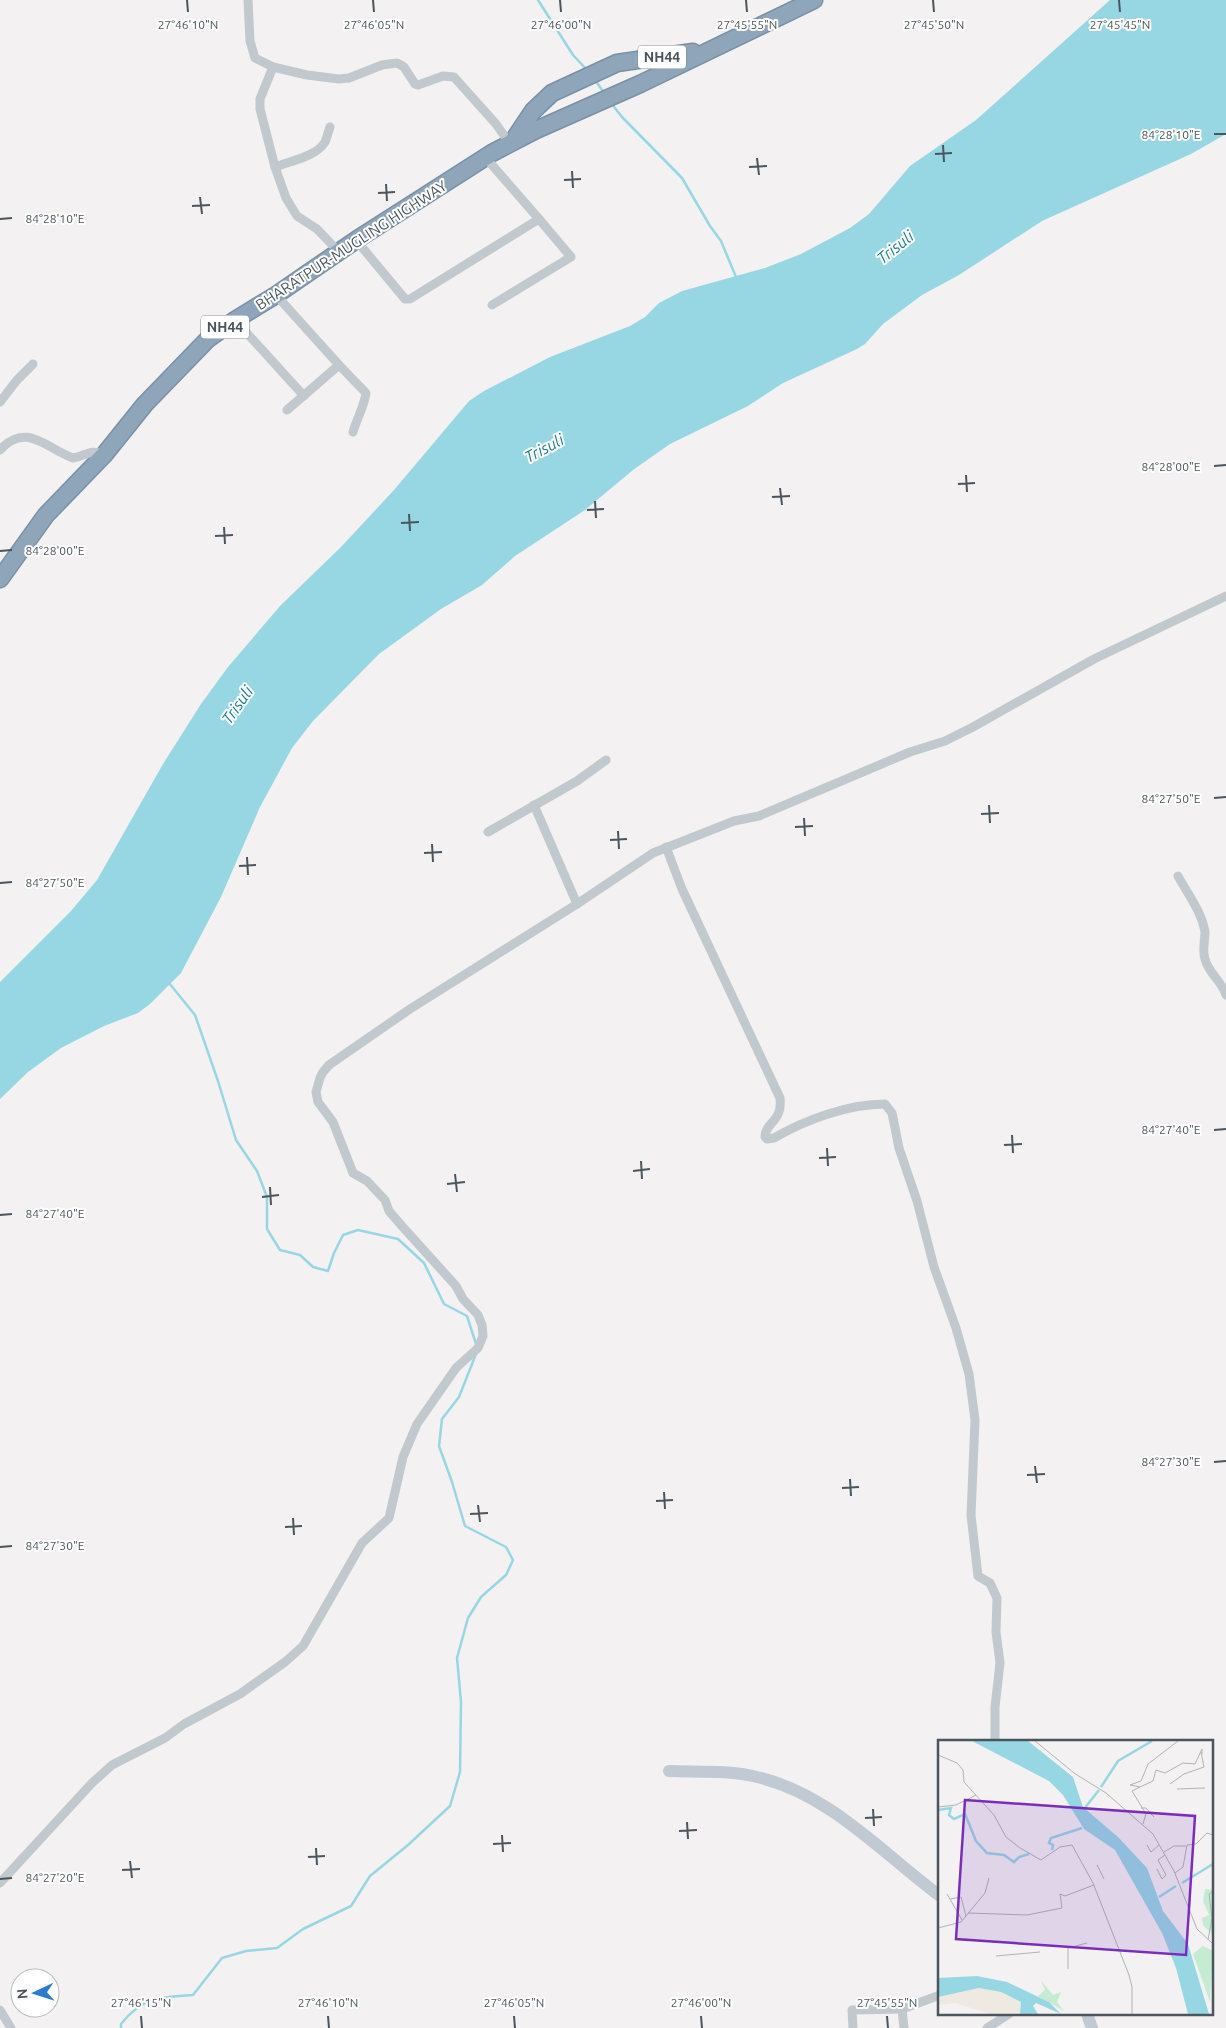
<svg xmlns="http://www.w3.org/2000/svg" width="1226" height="2028" font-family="Ubuntu,sans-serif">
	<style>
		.water { fill: #97d7e4 }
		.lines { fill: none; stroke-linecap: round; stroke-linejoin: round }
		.stream { stroke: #97d7e4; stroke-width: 2.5 }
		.highway-casing { stroke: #7990a6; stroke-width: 19 }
		.street { stroke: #c1c9ce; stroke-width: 9 }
		.secondary { stroke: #c1cad3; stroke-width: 12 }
		.highway { stroke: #8ea5ba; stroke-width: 16 }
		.ticks { fill: none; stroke: #4b555d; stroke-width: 2 }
		.labels { text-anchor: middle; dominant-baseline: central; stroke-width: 4; stroke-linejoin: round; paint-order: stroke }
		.shield { fill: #fff; stroke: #81888e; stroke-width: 1 }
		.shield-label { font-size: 14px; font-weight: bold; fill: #4b555d }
		.street-label { font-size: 15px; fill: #4b555d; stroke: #fff }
		.water-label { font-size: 16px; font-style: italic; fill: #1a7d91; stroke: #fff }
		.inset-river { fill: none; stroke: #97d7e4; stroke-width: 2.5 }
		.inset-road { fill: none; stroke: #b0b3b6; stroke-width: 1 }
		.view { fill: #7b2cbf; fill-opacity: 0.15; stroke: #7b2cbf; stroke-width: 2.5 }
		.inset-edge { fill: none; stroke: #4b555d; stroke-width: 2.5 }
		.ticks-label { font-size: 12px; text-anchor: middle; fill: #4b555d; stroke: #fff; stroke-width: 4; stroke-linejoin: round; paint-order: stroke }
	</style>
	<rect width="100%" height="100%" fill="#f3f1f1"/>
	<!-- water -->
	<path class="water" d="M1110 0H1226V134L1191 154 1042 221 959 275 922 295 883 324 865 344 857 349 783 383 748 406 670 444 633 470 585 510 515 556 482 585 441 609 379 654 313 721 292 748 260 807 221 897 181 973 150 1004 138 1013 104 1026 61 1048 28 1072 0 1099V982L71 911 97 880 163 764 201 704 228 667 280 606 341 547 394 490 469 401 484 391 550 357 630 326 645 317 659 303 682 291 765 268 801 254 850 228 869 214 910 166 976 120Z"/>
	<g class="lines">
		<!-- stream -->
		<g class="stream">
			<path d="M538 0 573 55 587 70"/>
			<path d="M595 80 605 94"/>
			<path d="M611 103 622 117 682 178 710 226 721 241 736 277"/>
			<path d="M169 983 195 1015 218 1081 236 1140 257 1171 267 1197V1229L280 1250 300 1255 313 1267 328 1271 334 1253 343 1235 358 1230 398 1239 424 1263 444 1304 467 1316 476 1344"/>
			<path d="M121 2028V2024C142 1997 160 1997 193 1995L222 1958 246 1951 277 1948 303 1929 351 1906 370 1876 408 1845 450 1806 460 1772 461 1702 457 1658 468 1618 481 1597 506 1575 513 1560 506 1547 465 1526 452 1482 439 1446 442 1419 459 1397 476 1354"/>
		</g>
		<defs>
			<g id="highway">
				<path d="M513 141 533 111 552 93 617 63 693 52"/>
				<path d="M0 579 46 515 104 455 145 404 208 339 235 320 276 295 356 240 492 153 536 130 640 84 814 0"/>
			</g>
		</defs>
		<!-- highway casing -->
		<use href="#highway" class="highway-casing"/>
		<!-- street -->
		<g class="street">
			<path d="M248 0 250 41 255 58 273 67 307 75 339 79 349 78 382 65 397 63 404 67 415 84 418 85 443 76 454 77 496 124 510 144"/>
			<path d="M273 67 260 99V109L275 167 286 198 297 216 317 229 339 252"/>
			<path d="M485 157 539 219"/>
			<path d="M275 167C290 161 316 157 325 142 327 138 328 132 330 127"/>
			<path d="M356 240 405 299H410L539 219 571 257 492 305"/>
			<path d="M276 295 339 365 287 410"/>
			<path d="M235 320 304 396"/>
			<path d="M339 365 366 393C364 407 357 418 353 432"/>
			<path d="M0 402 17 380 33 364"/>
			<path d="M0 450C26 421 47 449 73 458 86 456 91 448 104 455"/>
			<path d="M534 805 577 904"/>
			<path d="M488 832 577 781 606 760"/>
			<path d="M666 847 682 889 780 1098C783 1122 765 1122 765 1137L767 1139 774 1138C805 1120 848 1104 885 1104L892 1113 899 1148 917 1201 934 1267 956 1328 969 1374 975 1420 971 1515 978 1576 990 1583 997 1598 996 1632 1000 1663 995 1707V1742"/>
			<path d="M1178 876C1187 893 1202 912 1205 932 1205 940 1202 951 1205 959 1208 973 1222 981 1226 995"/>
			<path d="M0 1883 92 1783 112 1765 165 1738 184 1724 240 1694 285 1662 303 1646 362 1543 389 1518 403 1457 417 1424 456 1368 478 1348 483 1336 482 1325 478 1315 463 1299 456 1286 401 1225 389 1211 385 1200 367 1181 353 1173 333 1122 318 1102 316 1092 320 1078 323 1072 329 1065 410 1009 577 904 653 853 734 821 759 816 910 752 945 741 973 727 1094 659 1226 596"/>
			<path d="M902 2009 904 2028"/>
			<path d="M0 2010 11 2028"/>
			<path d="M853 2028 852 2010 902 2009 940 1995"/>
			<path d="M987 2028 1009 2014"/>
		</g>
		<!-- secondary -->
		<g class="secondary">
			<path d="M669 1771C698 1772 729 1770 757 1777 830 1794 882 1853 940 1896"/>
			<path d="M1087 2014 1092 2028"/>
		</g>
		<!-- highway -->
		<use href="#highway" class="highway"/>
	</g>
	<!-- ticks -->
	<path class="ticks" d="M187 0 188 12M373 0 374 12M560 0 561 12M746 0 747 12M933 0 934 12M1119 0 1120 12M1214 134H1226M943 145 944 162M935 154 952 153M757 158 759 175M749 167 767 166M572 171 573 188M564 180 581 179M386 184 387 201M378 193 395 192M200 197 202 214M192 206 210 205M0 219 12 218M1214 466 1226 465M966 475 967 492M958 484 975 483M780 488 782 505M772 497 790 496M595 501 596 518M587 510 604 509M409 514 410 531M401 523 419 522M224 527 225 544M215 536 233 535M0 551 12 550M1214 798 1226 797M989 805 990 823M981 814 999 813M804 818 805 836M795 827 813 826M618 831 619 849M610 840 627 839M432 844 433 862M424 853 442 852M247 857 248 875M239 866 256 865M0 883 12 882M1214 1130 1226 1129M1012 1135 1013 1153M1004 1145 1022 1144M827 1148 828 1166M819 1158 836 1157M641 1161 642 1179M633 1171 650 1169M455 1174 457 1192M447 1184 465 1182M270 1187 271 1205M262 1197 279 1195M0 1215 12 1214M1214 1462 1226 1461M1035 1466 1037 1483M1027 1475 1045 1474M850 1479 851 1496M842 1488 859 1487M664 1492 665 1509M656 1501 673 1500M478 1505 480 1522M470 1514 488 1513M293 1518 294 1535M285 1527 302 1526M0 1547 12 1546M873 1809 874 1826M865 1818 882 1817M687 1822 688 1839M679 1831 697 1830M502 1835 503 1852M493 1844 511 1843M316 1848 317 1865M308 1857 325 1856M130 1861 132 1878M122 1870 140 1869M0 1879 12 1878M141 2016 142 2028M328 2016 329 2028M514 2016 515 2028M701 2016 702 2028M887 2016 888 2028"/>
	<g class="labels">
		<!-- shield labels -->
		<g class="shield">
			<rect x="638" y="45.5" width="48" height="23" rx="4"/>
			<rect x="201" y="315.5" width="48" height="23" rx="4"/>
		</g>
		<g class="shield-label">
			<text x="662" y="57">NH44</text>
			<text x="225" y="327">NH44</text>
		</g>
		<!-- street labels -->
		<g class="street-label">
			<text transform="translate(351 245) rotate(-33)">BHARATPUR-MUGLING HIGHWAY</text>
		</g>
		<!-- water labels -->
		<g class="water-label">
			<text transform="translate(895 247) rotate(-39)">Trisuli</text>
			<text transform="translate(544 448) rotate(-28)">Trisuli</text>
			<text transform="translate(237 705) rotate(-55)">Trisuli</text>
		</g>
	</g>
	<!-- overview -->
	<g transform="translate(938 1740)">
		<rect width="275" height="275" fill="#f3f1f1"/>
		<path d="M267 149 275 150V195L265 185 264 178 271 175 265 161ZM265 206 275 211 272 262 255 214ZM103 241 115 255 123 252 119 262 126 271 100 256 107 250Z" fill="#c5ecd3"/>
		<path d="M41 248 63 252 83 262 82 274H52L17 263 0 265V257Z" fill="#efeae1"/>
		<path d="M34 1H90L135 37 145 67 180 97 209 128 225 171 250 204 271 274H250L238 228 224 193 177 110 146 89 125 55 111 41ZM39 236 69 242 111 262 123 274 98 263 95 266 100 274H82L83 262 63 252 41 248 0 257V238Z" fill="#97d7e4"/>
		<path class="inset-river" d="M163 47 180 21 214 1M146 69 161 50M0 70 13 68 11 75 16 79 27 74 38 101 49 113 66 115 76 122 81 117 91 114M114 110 115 105 111 103 113 98 144 88M244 143 275 124M221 157 238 146"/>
		<path class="inset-road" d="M97 1 136 33 168 53 215 94 236 131 259 189 275 204M0 15 19 23 25 30 26 42 56 75 68 97 82 108 103 120 122 107 134 105 155 143 191 235 194 247V274M232 44 246 34 266 27 263 12M202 47 215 41 218 30 227 33 245 23 257 24 264 9V14M239 49 267 48M0 67 18 65 38 55M203 68H208L216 77M205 84 208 74 194 51 202 47 192 45 203 41 210 24 240 1M209 105 213 112 221 105M226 112 236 106H248M159 125 166 139M219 129 224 139 228 135 220 120 227 115M237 133 245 127 249 105 258 104 269 93 275 95M9 154 24 180M12 159 23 157 28 176M30 173 89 175 124 168 122 154 127 156 156 145M0 188 23 182 47 153 51 138M270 200 274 178 271 154 275 151M58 216 102 212M130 229V208L149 203"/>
		<path class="view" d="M27 60 257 76 248 215 18 199Z"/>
		<rect width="275" height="275" class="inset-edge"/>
	</g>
	<g class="ticks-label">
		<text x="188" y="29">27°46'10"N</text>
		<text x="374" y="29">27°46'05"N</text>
		<text x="561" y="29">27°46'00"N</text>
		<text x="747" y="29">27°45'55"N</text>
		<text x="934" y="29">27°45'50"N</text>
		<text x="1120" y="29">27°45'45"N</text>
		<text x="1171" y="139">84°28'10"E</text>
		<text x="55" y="223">84°28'10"E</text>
		<text x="1171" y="471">84°28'00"E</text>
		<text x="55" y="555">84°28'00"E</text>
		<text x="1171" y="803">84°27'50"E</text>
		<text x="55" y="887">84°27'50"E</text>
		<text x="1171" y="1134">84°27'40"E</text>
		<text x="55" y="1218">84°27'40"E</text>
		<text x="1171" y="1466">84°27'30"E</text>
		<text x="55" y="1550">84°27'30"E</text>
		<text x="55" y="1882">84°27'20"E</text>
		<text x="141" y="2007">27°46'15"N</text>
		<text x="328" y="2007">27°46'10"N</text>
		<text x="514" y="2007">27°46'05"N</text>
		<text x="701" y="2007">27°46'00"N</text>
		<text x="887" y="2007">27°45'55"N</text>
	</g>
	<!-- north arrow -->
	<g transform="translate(35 1993) rotate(266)"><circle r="24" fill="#ffffff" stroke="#b7bbbe"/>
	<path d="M0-4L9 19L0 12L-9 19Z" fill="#2c7bd3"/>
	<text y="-8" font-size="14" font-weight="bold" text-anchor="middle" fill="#4b555d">N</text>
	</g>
</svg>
